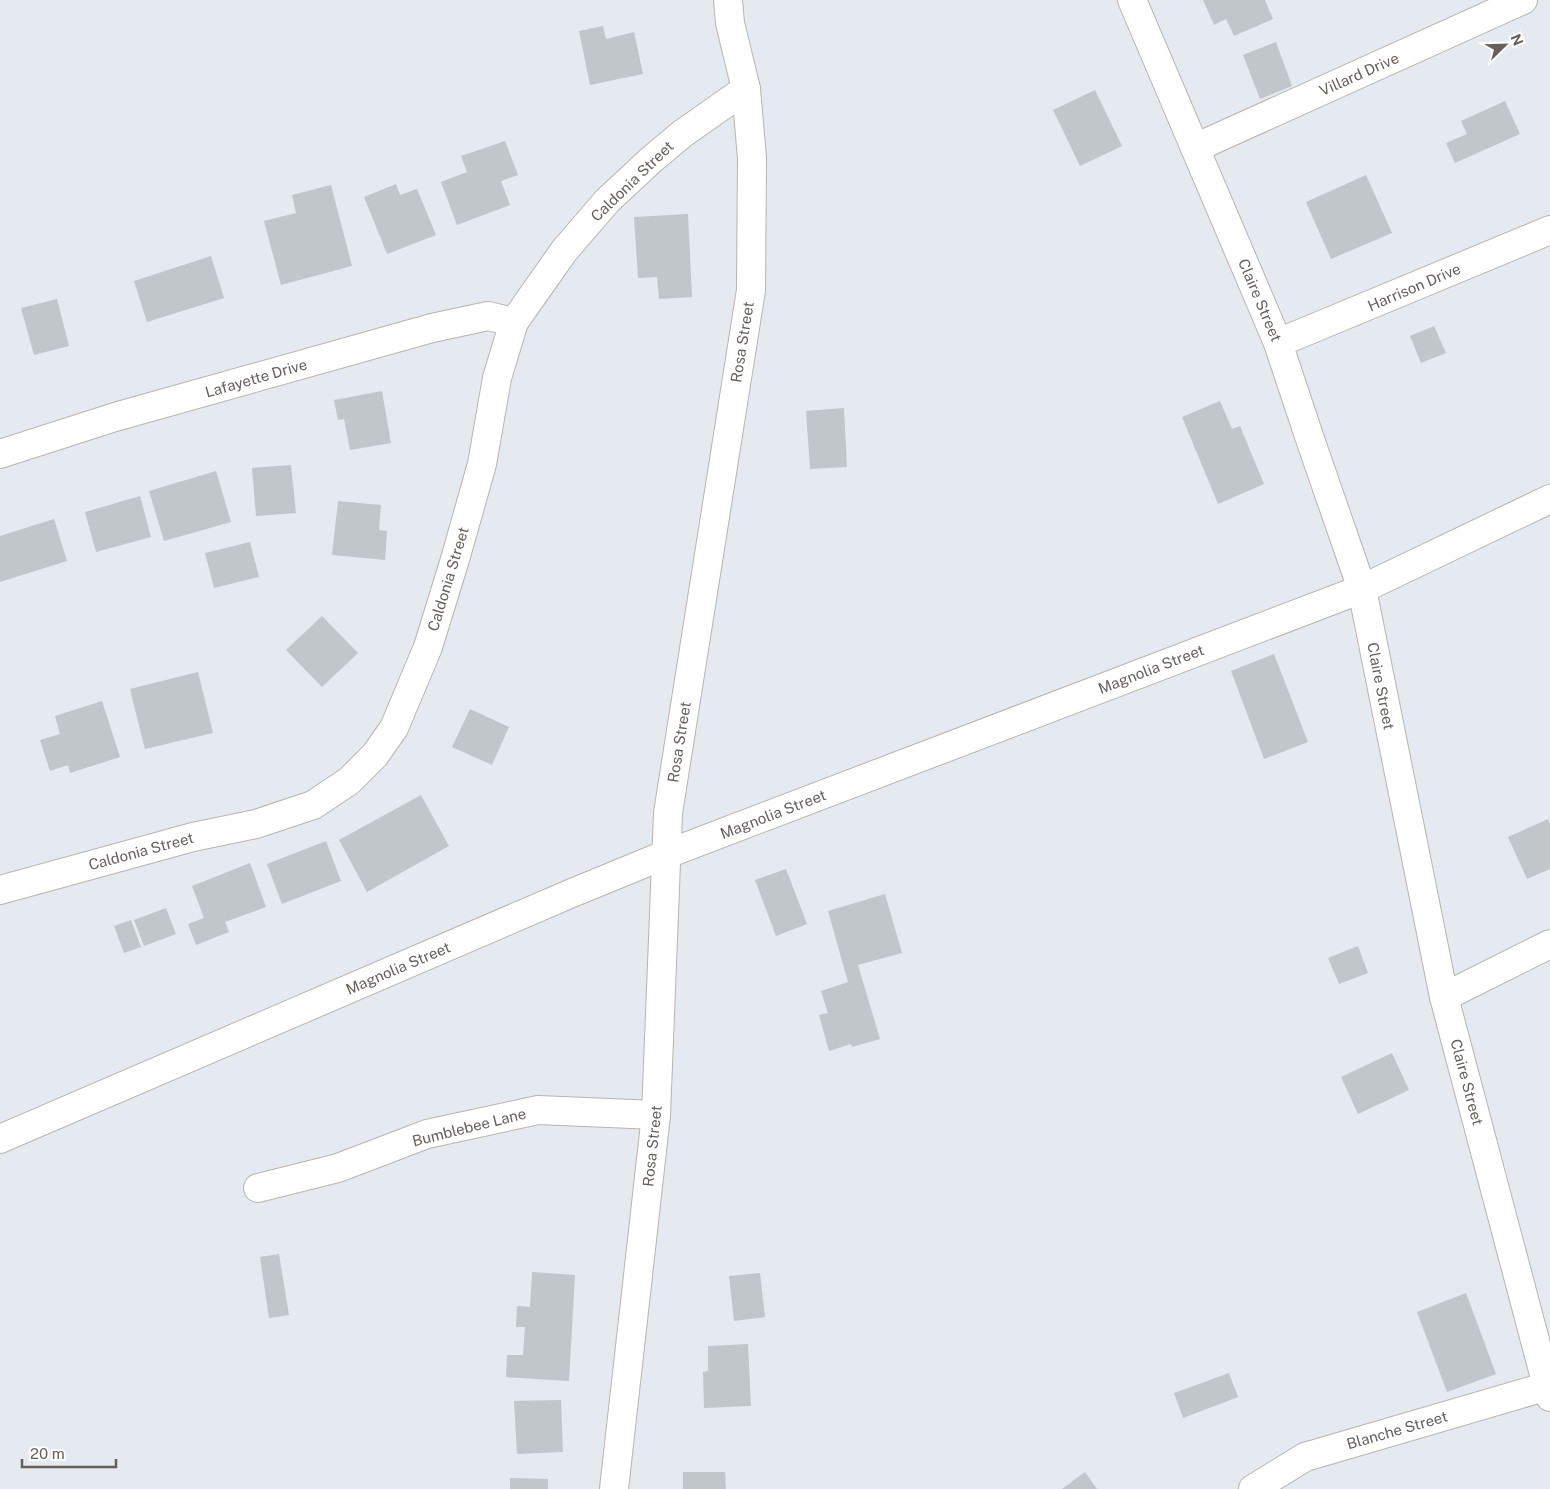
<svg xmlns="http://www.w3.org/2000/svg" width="1550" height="1489" font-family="'Public Sans',sans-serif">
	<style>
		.building { fill: #c1c6cb }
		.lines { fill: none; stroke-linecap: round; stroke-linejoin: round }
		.minor-casing { stroke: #b8b4b0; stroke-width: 30 }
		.minor { stroke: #fff; stroke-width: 28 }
		.labels { text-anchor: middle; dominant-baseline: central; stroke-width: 5; stroke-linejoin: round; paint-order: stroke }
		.street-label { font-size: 15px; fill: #66605c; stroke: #fff }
	</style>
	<rect width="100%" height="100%" fill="#e5e9f0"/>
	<!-- building -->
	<g class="building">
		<path d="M1203 0H1265L1273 19 1234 36 1226 19 1214 25Z"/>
		<path d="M603 26 606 39 634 32 643 74 590 85 579 31Z"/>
		<path d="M1276 42 1292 86 1260 99 1243 55Z"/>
		<path d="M1095 90 1122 146 1080 166 1053 110Z"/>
		<path d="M1505 101 1520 134 1455 163 1446 143 1467 134 1461 121Z"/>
		<path d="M505 141 518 175 501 181 510 205 457 225 441 182 467 172 461 156Z"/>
		<path d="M1366 175 1392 233 1331 259 1306 202Z"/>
		<path d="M396 184 400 195 417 189 436 235 387 254 364 197Z"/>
		<path d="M331 185 352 266 281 285 264 221 296 213 292 195Z"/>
		<path d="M688 214 692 297 659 299 657 277 638 278 634 217Z"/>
		<path d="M211 256 224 298 147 322 134 281Z"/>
		<path d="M57 299 69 346 34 355 21 308Z"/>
		<path d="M1434 326 1446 353 1421 363 1410 336Z"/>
		<path d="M382 391 391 443 350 450 344 419 338 420 334 400Z"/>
		<path d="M1220 401 1232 429 1240 426 1264 484 1218 504 1182 417Z"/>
		<path d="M844 408 847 467 810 469 806 411Z"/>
		<path d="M291 465 296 513 256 516 252 468Z"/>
		<path d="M216 471 231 522 164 541 149 491Z"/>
		<path d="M140 496 151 537 96 552 85 512Z"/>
		<path d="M338 501 381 505 379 530 387 531 385 560 332 555Z"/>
		<path d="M54 519 67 561 0 582V536Z"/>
		<path d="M250 542 259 577 214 588 205 553Z"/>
		<path d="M322 616 358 653 322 687 286 650Z"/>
		<path d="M1274 654 1308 742 1264 759 1231 671Z"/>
		<path d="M198 672 213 733 145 749 130 689Z"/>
		<path d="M102 701 120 757 70 773 68 765 50 771 40 740 60 734 55 716Z"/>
		<path d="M470 709 509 727 492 765 452 747Z"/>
		<path d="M421 795 449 846 367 892 339 840Z"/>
		<path d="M1548 819 1550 824V869L1527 879 1508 837Z"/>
		<path d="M326 841 341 881 282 904 267 864Z"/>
		<path d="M250 863 266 907 225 922 229 932 196 945 188 924 204 918 192 886Z"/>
		<path d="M786 869 807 924 776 936 755 880Z"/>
		<path d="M885 894 902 953 858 965 880 1039 852 1047 851 1044 829 1051 819 1015 828 1013 821 991 848 982 828 911Z"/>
		<path d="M166 908 176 934 144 946 134 920Z"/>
		<path d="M131 920 141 947 124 953 114 926Z"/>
		<path d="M1358 946 1368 973 1339 984 1328 958Z"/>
		<path d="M1392 1053 1409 1090 1358 1114 1341 1077Z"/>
		<path d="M279 1254 289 1315 269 1318 260 1257Z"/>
		<path d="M532 1272 575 1275 569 1381 506 1377 507 1355H523L525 1327H516L517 1306 530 1307Z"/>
		<path d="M760 1273 765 1317 734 1321 729 1276Z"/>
		<path d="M1466 1293 1496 1374 1447 1392 1417 1312Z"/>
		<path d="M748 1344 751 1406 704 1408 703 1372 708 1371V1346Z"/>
		<path d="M1229 1373 1238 1397 1183 1418 1174 1393Z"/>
		<path d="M561 1400 563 1452 517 1454 514 1401Z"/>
		<path d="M683 1472H725L726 1489H683Z"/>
		<path d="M1085 1472 1097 1489H1062Z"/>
		<path d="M510 1478 548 1479V1489H510Z"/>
	</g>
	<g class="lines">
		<defs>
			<g id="minor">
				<path d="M1132 0 1278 343 1311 442 1362 589 1444 997 1550 1397"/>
				<path d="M1195 148 1523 0"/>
				<path d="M1278 343 1550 230"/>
				<path d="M0 454 115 417 432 328 488 316 514 322"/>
				<path d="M0 890 193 837 256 824 313 805 349 781 375 755 394 728 428 647 456 556 482 464 497 378 514 322 564 251 607 201 651 160 682 134 746 89"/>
				<path d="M1444 997 1550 944"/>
				<path d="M0 1139 572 893 667 854 1362 589 1550 499"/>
				<path d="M258 1188 338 1168 427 1134 538 1110 656 1115"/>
				<path d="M614 1489 656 1115 668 813 751 290 752 158 746 89 730 23 728 0"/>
				<path d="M1253 1489 1305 1457 1548 1386"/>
			</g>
		</defs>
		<!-- minor casing -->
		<use href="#minor" class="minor-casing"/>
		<!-- minor -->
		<use href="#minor" class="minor"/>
	</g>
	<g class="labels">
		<!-- street labels -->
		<g class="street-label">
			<text transform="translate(1359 74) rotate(-24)">Villard Drive</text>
			<text transform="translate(632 181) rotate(-44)">Caldonia Street</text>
			<text transform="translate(1414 287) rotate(-23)">Harrison Drive</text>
			<text transform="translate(1260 300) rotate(67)">Claire Street</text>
			<text transform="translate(742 342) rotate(-81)">Rosa Street</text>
			<text transform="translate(256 378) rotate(-16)">Lafayette Drive</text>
			<text transform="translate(448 579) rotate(-73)">Caldonia Street</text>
			<text transform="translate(1151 669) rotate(-21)">Magnolia Street</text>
			<text transform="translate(1381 686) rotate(79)">Claire Street</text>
			<text transform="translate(679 742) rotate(-81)">Rosa Street</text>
			<text transform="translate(773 814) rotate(-21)">Magnolia Street</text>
			<text transform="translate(141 851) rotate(-15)">Caldonia Street</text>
			<text transform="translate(398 968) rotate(-23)">Magnolia Street</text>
			<text transform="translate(1467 1082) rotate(75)">Claire Street</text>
			<text transform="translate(469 1127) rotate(-14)">Bumblebee Lane</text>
			<text transform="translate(652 1146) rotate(-84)">Rosa Street</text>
			<text transform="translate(1397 1430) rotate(-16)">Blanche Street</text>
		</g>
	</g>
	<!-- north arrow -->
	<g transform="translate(1505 45) rotate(67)" stroke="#ffffff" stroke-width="4" paint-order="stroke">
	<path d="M0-4L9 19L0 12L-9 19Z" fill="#66605c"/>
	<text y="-8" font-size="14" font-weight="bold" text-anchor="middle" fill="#66605c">N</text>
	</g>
	<!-- scale -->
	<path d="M22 1459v8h94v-8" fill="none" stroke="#66605c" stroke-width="2.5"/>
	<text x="30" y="1459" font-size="15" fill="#66605c" stroke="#ffffff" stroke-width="4" paint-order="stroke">20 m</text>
</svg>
